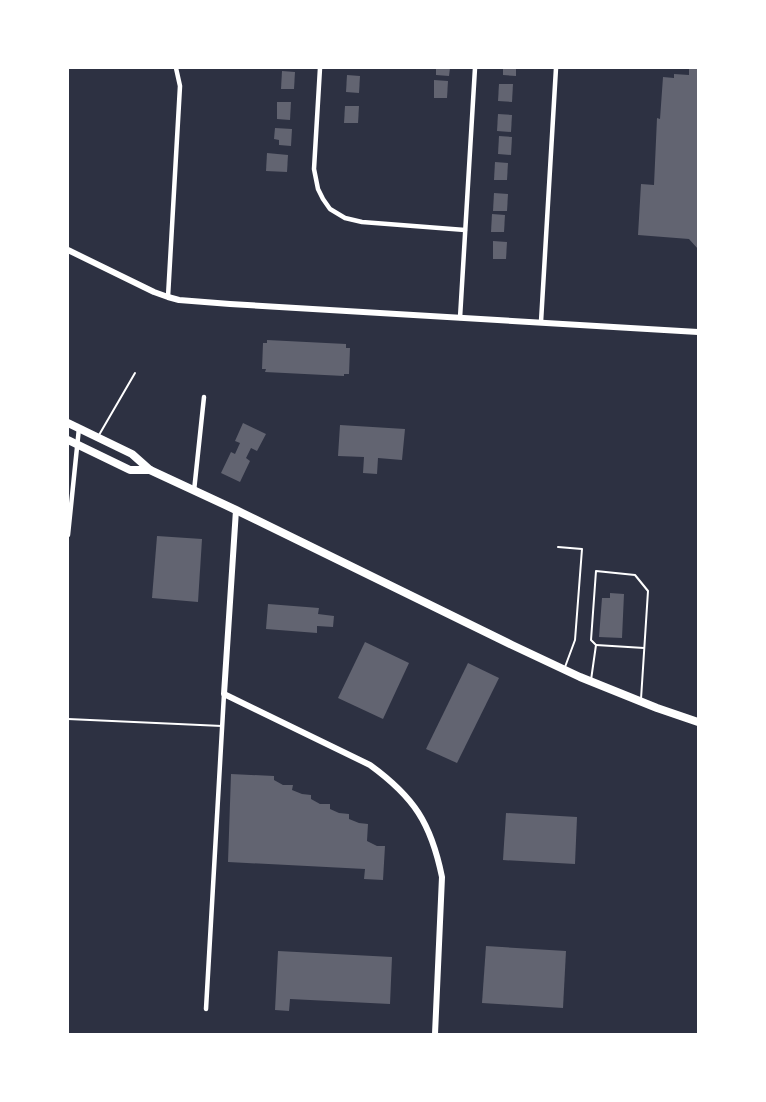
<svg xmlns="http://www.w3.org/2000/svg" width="766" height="1102" font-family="'DM Sans',sans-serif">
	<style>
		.building { fill: #626471 }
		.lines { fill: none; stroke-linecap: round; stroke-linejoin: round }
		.service { stroke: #fff; stroke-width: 2 }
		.minor { stroke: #fff; stroke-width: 4.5 }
		.tertiary { stroke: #fff; stroke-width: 6 }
		.primary { stroke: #fff; stroke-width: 8 }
	</style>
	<rect width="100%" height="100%" fill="#2d3142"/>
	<!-- building -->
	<g class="building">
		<path d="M436 68H450L449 76 436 75Z"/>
		<path d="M503 68H516V76L503 75Z"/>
		<path d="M689 68 698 69V249L689 239 638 235 641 184 654 185 657 118 660 119 663 77 674 78V74L689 75Z"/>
		<path d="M282 71 295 72 294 89H281Z"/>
		<path d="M347 75 360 76 359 93 346 92Z"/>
		<path d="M434 80 448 81 447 98H434Z"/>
		<path d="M499 84H513L512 102 498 101Z"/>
		<path d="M277 102H291L290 120 277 119Z"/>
		<path d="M345 106H359L358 123H344Z"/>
		<path d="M498 114 512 115 511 132 497 131Z"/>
		<path d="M275 128 292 129 291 146 279 145V140L274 139Z"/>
		<path d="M499 136 512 137 511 155 498 154Z"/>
		<path d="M267 153 288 155 287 172 266 171Z"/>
		<path d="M495 162 508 163 507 180H494Z"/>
		<path d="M494 193 508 194 507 211H493Z"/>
		<path d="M492 214 505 215 504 232H491Z"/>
		<path d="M493 241 507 242 506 259H493Z"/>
		<path d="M267 340 346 344V348H350L349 374H344V376L265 372 266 369H262L263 343H267Z"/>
		<path d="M243 423 266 434 257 451 251 448 246 458 250 461 240 482 221 473 231 452 235 454 240 443 235 441Z"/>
		<path d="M340 425 405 429 402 460 378 458 377 474 363 473 364 457 338 456Z"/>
		<path d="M157 536 202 539 198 602 152 598Z"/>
		<path d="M610 593 624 594 622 638 599 637 602 598H610Z"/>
		<path d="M268 604 319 608 318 614 334 616 333 627 317 626V633L266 629Z"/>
		<path d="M365 642 409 663 383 719 338 698Z"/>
		<path d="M468 663 499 678 457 763 426 749Z"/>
		<path d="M231 774 274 776V780L283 785H293L292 790 302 794 311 795V799L320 804H330V809L339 813 349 814V819L359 823 368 824 367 841 377 846H385L383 880 364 879 365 869 228 862Z"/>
		<path d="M506 813 577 817 575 864 503 860Z"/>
		<path d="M486 946 566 951 563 1008 482 1003Z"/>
		<path d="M278 951 392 957 390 1004 290 999 289 1011 275 1010Z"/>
	</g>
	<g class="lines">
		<!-- service -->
		<g class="service">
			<path d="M99 435 135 373"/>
			<path d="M558 547 582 549 575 640 565 667"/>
			<path d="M596 645 644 648"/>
			<path d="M591 680 596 645 591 640 596 571 635 575 648 591 641 699"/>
			<path d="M68 719 222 726"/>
		</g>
		<!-- minor -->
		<g class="minor">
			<path d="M320 68 314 169 318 189 323 199 330 209 345 218 362 222 465 230"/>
			<path d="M168 297 180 86 176 68"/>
			<path d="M460 318 475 68"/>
			<path d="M541 322 556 68"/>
			<path d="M194 491 204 397"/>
			<path d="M68 535 79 428"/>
			<path d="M206 1009 224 694"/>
		</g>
		<!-- tertiary -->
		<g class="tertiary">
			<path d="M68 250 154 292 168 297 179 300 230 304 698 332"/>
			<path d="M236 510 224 694 370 765C414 797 431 823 442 877L435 1034"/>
		</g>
		<!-- primary -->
		<g class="primary">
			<path d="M68 423 132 454 150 470 236 510 512 645 580 677 657 708 698 722"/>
			<path d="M68 440 130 470H150"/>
		</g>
	</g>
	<!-- border -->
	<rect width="766" height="1102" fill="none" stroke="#ffffff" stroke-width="138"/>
</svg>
